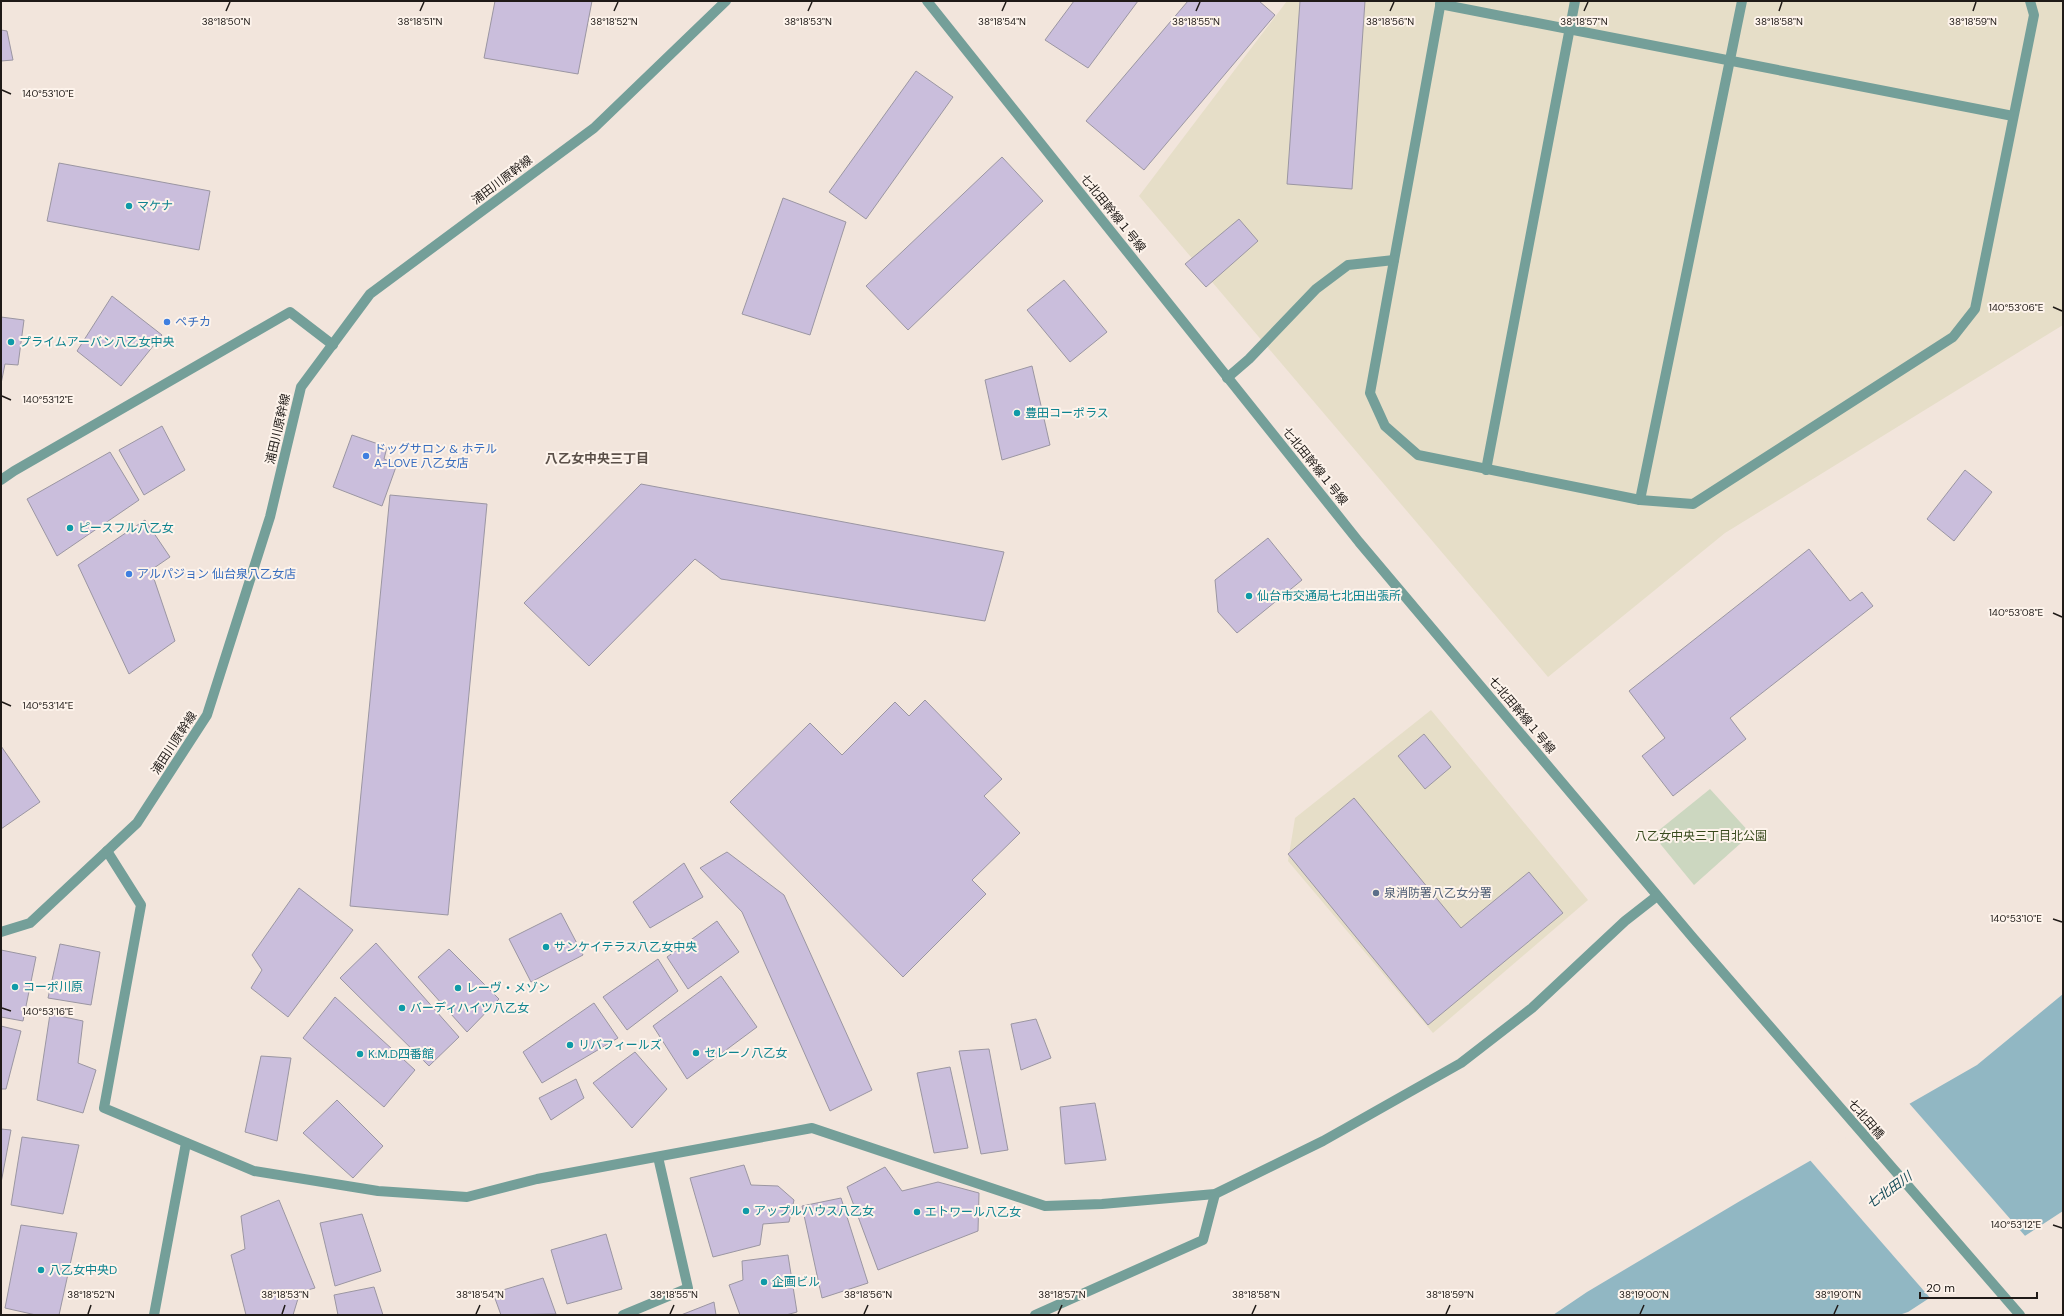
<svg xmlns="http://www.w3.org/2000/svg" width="2064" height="1316" font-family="'DM Sans','Noto Sans JP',sans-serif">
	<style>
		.commercial { fill: #e6dec8 }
		.green { fill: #ccd7c0 }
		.water { fill: #91b7c3 }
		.pier { fill: #f2e5dc }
		.building { fill: #cabedc; stroke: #9b96a2 }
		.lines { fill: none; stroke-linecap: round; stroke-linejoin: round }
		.minor { stroke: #749f99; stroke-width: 10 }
		.ticks { fill: none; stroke: #1f1a17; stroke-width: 1.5 }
		.culture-dot { fill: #0f9aa8; stroke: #fdf3eb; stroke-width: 1.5 }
		.shop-dot { fill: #3f7fe0; stroke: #fdf3eb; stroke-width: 1.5 }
		.service-dot { fill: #5c6f8a; stroke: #fdf3eb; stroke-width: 1.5 }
		.labels { text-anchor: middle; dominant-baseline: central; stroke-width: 4; stroke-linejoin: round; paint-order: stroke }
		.street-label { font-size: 12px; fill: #1f1a17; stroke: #fdf3eb }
		.culture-label { font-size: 12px; fill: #0d838f; stroke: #fdf3eb; text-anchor: start }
		.shop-label { font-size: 12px; fill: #366cbe; stroke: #fdf3eb; text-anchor: start }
		.park-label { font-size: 12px; fill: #374a1c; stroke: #fdf3eb }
		.service-label { font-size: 12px; fill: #4e5e75; stroke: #fdf3eb; text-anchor: start }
		.neighbourhood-label { font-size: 13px; font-weight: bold; fill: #5b5049; stroke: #fdf3eb }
		.water-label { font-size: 13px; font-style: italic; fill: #164c5a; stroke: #fdf3eb }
		.ticks-label { font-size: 10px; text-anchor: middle; fill: #1f1a17; stroke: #fdf3eb; stroke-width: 4; stroke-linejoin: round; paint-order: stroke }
	</style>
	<rect width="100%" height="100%" fill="#f2e5dc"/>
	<!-- commercial -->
	<g class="commercial">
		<path d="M1287 1H2063V325L1725 533 1548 677 1139 196Z"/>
		<path d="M1431 710 1588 900 1433 1033 1288 861 1295 818Z"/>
	</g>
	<!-- green -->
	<path class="green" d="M1710 789 1751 834 1694 885 1653 835Z"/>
	<!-- water -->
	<path class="water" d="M2063 994V1211L1908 1312 1899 1315H1553L1587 1292 1740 1201 1977 1065Z"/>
	<!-- pier -->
	<path class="pier" d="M1908 1102 2026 1237 1931 1299 1809 1159Z"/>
	<!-- building -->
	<g class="building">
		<path d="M495 1H592L578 74 484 58Z"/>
		<path d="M1074 1H1138L1088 68 1045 40Z"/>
		<path d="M1188 1H1259L1275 15 1144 170 1086 121Z"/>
		<path d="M1300 1H1365L1352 189 1287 184Z"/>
		<path d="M1 30 7 31 13 60 1 61Z"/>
		<path d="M916 71 953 97 866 219 829 192Z"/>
		<path d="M1002 157 1043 201 908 330 866 286Z"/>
		<path d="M59 163 210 191 199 250 47 221Z"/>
		<path d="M783 198 846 222 810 335 742 314Z"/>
		<path d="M1239 219 1258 241 1206 287 1185 264Z"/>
		<path d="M1064 280 1107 332 1070 362 1027 310Z"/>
		<path d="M112 296 162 335 121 386 77 351Z"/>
		<path d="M1 317 24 320 18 365 5 364 1 384Z"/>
		<path d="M1032 366 1050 445 1002 460 985 380Z"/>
		<path d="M162 426 185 470 144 495 119 450Z"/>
		<path d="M352 435 387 447 384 459 397 464 382 506 333 487Z"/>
		<path d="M110 452 139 500 57 556 27 499Z"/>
		<path d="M1965 470 1992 492 1954 541 1927 519Z"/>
		<path d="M641 484 1004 552 985 621 721 579 695 559 589 666 524 603Z"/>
		<path d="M390 495 487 504 448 915 350 906Z"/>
		<path d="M145 520 170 557 151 570 175 641 129 674 78 565Z"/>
		<path d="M1268 538 1302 580 1237 633 1218 612 1215 580Z"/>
		<path d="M1809 549 1850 601 1862 592 1873 606 1730 718 1746 739 1673 796 1642 756 1665 738 1629 691Z"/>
		<path d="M925 700 1002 779 984 796 1020 833 972 880 986 894 903 977 730 802 810 723 842 755 895 702 909 716Z"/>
		<path d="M1424 734 1451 767 1425 789 1398 756Z"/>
		<path d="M1 746 40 802 1 829Z"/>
		<path d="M1354 798 1461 928 1529 872 1563 913 1428 1025 1288 854Z"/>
		<path d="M727 852 784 895 872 1090 830 1111 742 912 700 868Z"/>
		<path d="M684 863 703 897 650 928 633 902Z"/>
		<path d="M299 888 353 930 288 1017 251 988 262 970 252 955Z"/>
		<path d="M561 913 583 955 531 982 509 939Z"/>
		<path d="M717 921 739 952 688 989 667 957Z"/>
		<path d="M376 943 459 1037 429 1066 340 978Z"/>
		<path d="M60 944 100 952 91 1005 48 998Z"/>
		<path d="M449 949 499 999 467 1032 418 977Z"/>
		<path d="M1 950 36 957 23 1021 1 1017Z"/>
		<path d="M658 959 678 991 627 1030 603 997Z"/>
		<path d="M721 976 757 1027 687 1079 653 1026Z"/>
		<path d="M335 997 415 1070 384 1107 303 1038Z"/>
		<path d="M594 1003 618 1038 542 1083 523 1052Z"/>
		<path d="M50 1014 83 1021 78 1063 96 1070 83 1113 37 1100Z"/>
		<path d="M1036 1019 1051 1058 1021 1070 1011 1024Z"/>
		<path d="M1 1026 21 1031 6 1089H1Z"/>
		<path d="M989 1049 1008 1150 981 1154 959 1051Z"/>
		<path d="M635 1052 667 1089 632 1128 593 1083Z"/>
		<path d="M261 1056 291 1058 277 1141 245 1132Z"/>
		<path d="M950 1067 968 1148 934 1153 917 1073Z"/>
		<path d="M576 1079 584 1098 551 1120 539 1098Z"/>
		<path d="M337 1100 383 1146 353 1178 303 1133Z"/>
		<path d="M1095 1103 1106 1160 1065 1164 1060 1107Z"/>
		<path d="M1 1129 11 1130 1 1183Z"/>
		<path d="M22 1137 79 1145 63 1214 11 1205Z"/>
		<path d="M744 1165 751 1185 778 1186 794 1200 789 1222 763 1224 760 1245 713 1257 690 1178Z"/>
		<path d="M885 1167 902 1191 938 1182 979 1193 978 1231 878 1270 847 1187Z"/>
		<path d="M841 1198 868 1283 822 1298 802 1206Z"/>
		<path d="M279 1200 315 1288 300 1292 293 1315H246L231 1255 245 1249 241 1216Z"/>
		<path d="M362 1214 381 1271 335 1286 320 1223Z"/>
		<path d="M21 1225 77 1233 59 1315H36L5 1308Z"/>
		<path d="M606 1234 622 1289 567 1304 551 1250Z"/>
		<path d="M788 1255 797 1312 786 1315H740L729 1285 743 1280 742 1261Z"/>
		<path d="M543 1278 556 1314 501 1315 493 1293Z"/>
		<path d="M374 1287 383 1315H338L334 1295Z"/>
		<path d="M714 1302 716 1315H681Z"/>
	</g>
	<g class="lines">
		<!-- minor -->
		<g class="minor">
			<path d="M927 1 1359 542 1694 939 2020 1315"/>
			<path d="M1441 1 1370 393 1385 426 1418 455 1640 500 1693 504 1953 337 1975 309 2034 15 2030 1"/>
			<path d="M1440 4 2013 116"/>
			<path d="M1227 378 1249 359 1316 289 1348 265 1394 260"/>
			<path d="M1486 470 1575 1"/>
			<path d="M1 480 14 471 290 312 333 345"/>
			<path d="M1640 500 1742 1"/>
			<path d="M107 851 141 905 104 1108 254 1171 378 1191 467 1197 537 1179 812 1128 1045 1206 1102 1204 1215 1194 1323 1141 1461 1063 1532 1008 1625 921 1657 896"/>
			<path d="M1 932 30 923 137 823 207 715 270 517 301 387 370 294 594 128 726 1"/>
			<path d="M154 1315 186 1143"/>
			<path d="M623 1315 688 1288 658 1157"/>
			<path d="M1035 1315 1203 1240 1215 1194"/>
		</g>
	</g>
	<!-- ticks -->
	<path class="ticks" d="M226 11 230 2M420 11 424 2M614 11 618 2M808 11 812 2M1002 11 1006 2M1196 11 1200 2M1390 11 1394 2M1584 11 1588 2M1779 11 1782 2M1973 11 1976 2M2 90 11 94M2053 307 2062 311M2 396 11 400M2053 613 2062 617M2 702 11 706M2053 919 2062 922M2 1008 11 1011M2053 1225 2062 1228M88 1314 91 1305M282 1314 285 1305M476 1314 480 1305M670 1314 674 1305M864 1314 868 1305M1058 1314 1062 1305M1252 1314 1256 1305M1446 1314 1450 1305M1640 1314 1644 1305M1834 1314 1838 1305"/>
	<!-- markers -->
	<g class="culture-dot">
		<circle cx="129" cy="206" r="4"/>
		<circle cx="11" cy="342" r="4"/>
		<circle cx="1017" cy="413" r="4"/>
		<circle cx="70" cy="528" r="4"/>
		<circle cx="1249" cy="596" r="4"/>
		<circle cx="546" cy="947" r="4"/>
		<circle cx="15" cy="987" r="4"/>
		<circle cx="458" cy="988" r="4"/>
		<circle cx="402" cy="1008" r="4"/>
		<circle cx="570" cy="1045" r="4"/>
		<circle cx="696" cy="1053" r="4"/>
		<circle cx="360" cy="1054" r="4"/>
		<circle cx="746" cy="1211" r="4"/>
		<circle cx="917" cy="1212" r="4"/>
		<circle cx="41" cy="1270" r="4"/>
		<circle cx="764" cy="1282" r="4"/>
	</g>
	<g class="shop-dot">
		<circle cx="167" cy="322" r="4"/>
		<circle cx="366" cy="456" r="4"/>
		<circle cx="129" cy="574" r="4"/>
	</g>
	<circle class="service-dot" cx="1376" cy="893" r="4"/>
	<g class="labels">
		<!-- street labels -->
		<g class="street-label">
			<text transform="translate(502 180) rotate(-37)">浦田川原幹線</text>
			<text transform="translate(1113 213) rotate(51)">七北田幹線１号線</text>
			<text transform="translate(278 429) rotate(-77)">浦田川原幹線</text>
			<text transform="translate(1315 466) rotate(51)">七北田幹線１号線</text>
			<text transform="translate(1522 715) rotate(50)">七北田幹線１号線</text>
			<text transform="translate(174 743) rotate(-57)">浦田川原幹線</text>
			<text transform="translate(1866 1119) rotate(49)">七北田橋</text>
		</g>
		<!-- culture labels -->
		<g class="culture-label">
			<text x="137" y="206">マケナ</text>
			<text x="19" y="342">プライムアーバン八乙女中央</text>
			<text x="1025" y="413">豊田コーポラス</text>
			<text x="78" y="528">ピースフル八乙女</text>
			<text x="1257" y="596">仙台市交通局七北田出張所</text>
			<text x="554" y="947">サンケイテラス八乙女中央</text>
			<text x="23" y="987">コーポ川原</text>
			<text x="466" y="988">レーヴ・メゾン</text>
			<text x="410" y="1008">バーディハイツ八乙女</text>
			<text x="578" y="1045">リバフィールズ</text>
			<text x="704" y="1053">セレーノ八乙女</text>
			<text x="368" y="1054">K.M.D四番館</text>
			<text x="754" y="1211">アップルハウス八乙女</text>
			<text x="925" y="1212">エトワール八乙女</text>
			<text x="49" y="1270">八乙女中央D</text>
			<text x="772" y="1282">企画ビル</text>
		</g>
		<!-- shop labels -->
		<g class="shop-label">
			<text x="175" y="322">ペチカ</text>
			<text x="374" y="449">ドッグサロン &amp; ホテル<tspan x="374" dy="14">A-LOVE 八乙女店</tspan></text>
			<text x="137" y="574">アルパジョン 仙台泉八乙女店</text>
		</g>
		<!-- park labels -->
		<g class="park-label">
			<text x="1701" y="836">八乙女中央三丁目北公園</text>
		</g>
		<!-- service labels -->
		<g class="service-label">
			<text x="1384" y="893">泉消防署八乙女分署</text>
		</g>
		<!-- neighbourhood labels -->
		<g class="neighbourhood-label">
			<text x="597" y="458">八乙女中央三丁目</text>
		</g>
		<!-- water labels -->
		<g class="water-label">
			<text transform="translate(1889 1190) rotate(-36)">七北田川</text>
		</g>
	</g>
	<g class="ticks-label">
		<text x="420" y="25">38°18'51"N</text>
		<text x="226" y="25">38°18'50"N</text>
		<text x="614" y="25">38°18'52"N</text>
		<text x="808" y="25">38°18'53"N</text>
		<text x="1002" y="25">38°18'54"N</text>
		<text x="1196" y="25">38°18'55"N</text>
		<text x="1390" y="25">38°18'56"N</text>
		<text x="1584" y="25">38°18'57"N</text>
		<text x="1779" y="25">38°18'58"N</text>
		<text x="1973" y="25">38°18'59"N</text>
		<text x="48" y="97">140°53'10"E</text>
		<text x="2016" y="311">140°53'06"E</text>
		<text x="48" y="403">140°53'12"E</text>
		<text x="2016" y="616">140°53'08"E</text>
		<text x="48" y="709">140°53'14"E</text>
		<text x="2016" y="922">140°53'10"E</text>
		<text x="48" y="1015">140°53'16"E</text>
		<text x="2016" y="1228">140°53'12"E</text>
		<text x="91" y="1298">38°18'52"N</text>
		<text x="285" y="1298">38°18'53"N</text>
		<text x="480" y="1298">38°18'54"N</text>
		<text x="674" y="1298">38°18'55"N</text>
		<text x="868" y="1298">38°18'56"N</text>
		<text x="1062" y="1298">38°18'57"N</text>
		<text x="1256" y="1298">38°18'58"N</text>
		<text x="1450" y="1298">38°18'59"N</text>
		<text x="1644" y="1298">38°19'00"N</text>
		<text x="1838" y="1298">38°19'01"N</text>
	</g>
	<!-- border -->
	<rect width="2064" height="1316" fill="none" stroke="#1f1a17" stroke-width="4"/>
	<!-- scale -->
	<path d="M1920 1292v6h117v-6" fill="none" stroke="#1f1a17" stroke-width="2"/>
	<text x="1926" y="1292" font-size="12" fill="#1f1a17" stroke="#fdf3eb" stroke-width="3" paint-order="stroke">20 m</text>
</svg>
